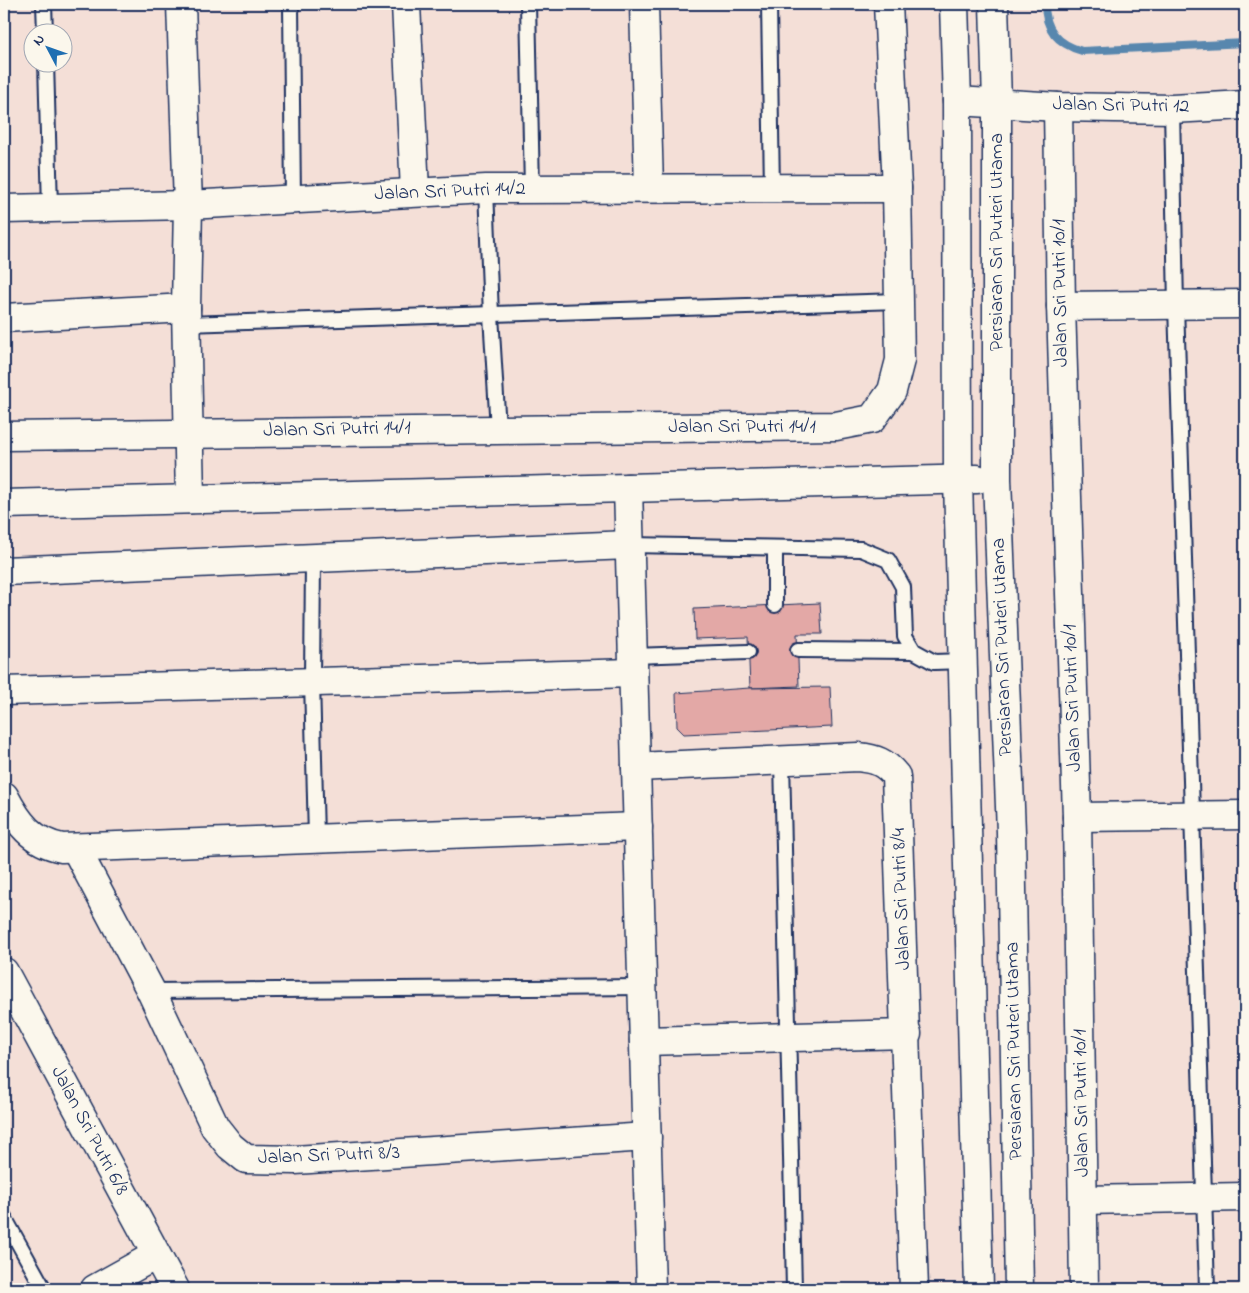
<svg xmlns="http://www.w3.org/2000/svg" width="1249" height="1293" font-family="'Indie Flower',sans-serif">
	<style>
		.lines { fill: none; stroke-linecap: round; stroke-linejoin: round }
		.stream { stroke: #5987ae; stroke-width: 8 }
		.building { fill: #e3a8a6; stroke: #1b2f5e }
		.lane-casing { stroke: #1b2f5e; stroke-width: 18 }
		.street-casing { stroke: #1b2f5e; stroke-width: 31 }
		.secondary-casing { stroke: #1b2f5e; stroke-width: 31 }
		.lane { stroke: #fbf7ec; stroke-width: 14 }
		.street { stroke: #fbf7ec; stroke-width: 28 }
		.secondary { stroke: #fbf7ec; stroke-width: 28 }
		.labels { text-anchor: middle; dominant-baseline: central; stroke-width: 4; stroke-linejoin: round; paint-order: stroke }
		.street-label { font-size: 20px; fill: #1b2f5e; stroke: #fbf7ec }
	</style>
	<rect width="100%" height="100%" fill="#f4dfd7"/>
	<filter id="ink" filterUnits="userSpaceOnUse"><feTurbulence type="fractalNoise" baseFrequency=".02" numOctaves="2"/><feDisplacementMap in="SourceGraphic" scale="10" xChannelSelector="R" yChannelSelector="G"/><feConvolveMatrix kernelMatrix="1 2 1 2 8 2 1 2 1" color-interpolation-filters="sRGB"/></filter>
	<g filter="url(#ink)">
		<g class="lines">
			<!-- stream -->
			<path class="stream" d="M1045 4C1045 29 1057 44 1082 51L1245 43"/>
		</g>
		<!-- building -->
		<g class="building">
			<path d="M820 603 822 634H797L799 686 750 688 748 637 695 639 694 609Z"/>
			<path d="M830 687 832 727 684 734 677 727 676 693 750 688Z"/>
		</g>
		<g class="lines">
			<defs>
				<g id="lane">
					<path d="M44 4 45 32"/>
					<path d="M291 4 293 200"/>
					<path d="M528 4 532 189"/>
					<path d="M769 4 772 189"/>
					<path d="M46 62 50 208"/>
					<path d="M1172 109 1176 305 1207 1289"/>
					<path d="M486 189 491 315 498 429"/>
					<path d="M186 324 899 301"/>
					<path d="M629 545 861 549 888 560 903 587 905 636 914 651 934 662 963 661"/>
					<path d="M775 548V605"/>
					<path d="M313 559 312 681 316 837"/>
					<path d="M798 650 914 651"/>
					<path d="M633 656 748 652"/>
					<path d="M782 760 794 1289"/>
					<path d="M151 991 642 987"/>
					<path d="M4 1217 44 1289"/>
				</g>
				<g id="street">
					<path d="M181 4 188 205 186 308 190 499"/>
					<path d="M406 4 415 191"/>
					<path d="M644 4 649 188"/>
					<path d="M957 101 1058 107 1172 109 1245 105"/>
					<path d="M1058 107 1061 306 1077 817 1084 1289"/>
					<path d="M4 209 188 205 486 189 897 188"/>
					<path d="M1061 306 1245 304"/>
					<path d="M4 318 186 308"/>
					<path d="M4 436 836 426 872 419 892 391 900 360 897 188 888 4"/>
					<path d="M628 488 651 1289"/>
					<path d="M4 571 629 545"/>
					<path d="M4 691 633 673"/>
					<path d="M636 767 858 757C876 759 885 762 896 776L914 1289"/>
					<path d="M4 796C18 823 32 842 62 848L638 827"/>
					<path d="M1077 817 1245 815"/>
					<path d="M76 849 151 991 215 1127 230 1146 246 1159 295 1160 647 1137"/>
					<path d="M4 972 175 1289"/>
					<path d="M644 1041 907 1034"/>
					<path d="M1083 1200 1245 1197"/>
					<path d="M95 1289 156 1255"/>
				</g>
				<g id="secondary">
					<path d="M954 4 957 101 958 479 979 1289"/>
					<path d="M994 4 997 102V479L1011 832 1019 1289"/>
					<path d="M4 504 977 479"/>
				</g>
			</defs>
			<!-- lane casing -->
			<use href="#lane" class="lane-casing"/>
			<!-- street casing -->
			<use href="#street" class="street-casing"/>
			<!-- secondary casing -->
			<use href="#secondary" class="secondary-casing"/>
			<!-- lane -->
			<use href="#lane" class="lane"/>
			<!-- street -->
			<use href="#street" class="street"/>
			<!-- secondary -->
			<use href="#secondary" class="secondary"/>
		</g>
	</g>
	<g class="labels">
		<!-- street labels -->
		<g class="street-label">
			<text transform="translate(1121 106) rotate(1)">Jalan Sri Putri 12</text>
			<text transform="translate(450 192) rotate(-2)">Jalan Sri Putri 14/2</text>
			<text transform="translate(997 242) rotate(-90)">Persiaran Sri Puteri Utama</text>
			<text transform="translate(1061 293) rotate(-91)">Jalan Sri Putri 10/1</text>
			<text x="742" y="427">Jalan Sri Putri 14/1</text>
			<text transform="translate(337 430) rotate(-1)">Jalan Sri Putri 14/1</text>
			<text transform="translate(1003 647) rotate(-92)">Persiaran Sri Puteri Utama</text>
			<text transform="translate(1073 698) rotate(-92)">Jalan Sri Putri 10/1</text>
			<text transform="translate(902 899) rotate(-92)">Jalan Sri Putri 8/4</text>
			<text transform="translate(1015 1051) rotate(-91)">Persiaran Sri Puteri Utama</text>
			<text transform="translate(1082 1103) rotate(-91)">Jalan Sri Putri 10/1</text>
			<text transform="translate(89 1131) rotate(62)">Jalan Sri Putri 6/8</text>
			<text transform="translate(329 1156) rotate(-2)">Jalan Sri Putri 8/3</text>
		</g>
	</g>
	<!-- margin -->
	<rect width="1249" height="1293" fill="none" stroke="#fbf7ec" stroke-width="20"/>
	<rect x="10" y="10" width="1229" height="1273" fill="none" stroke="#1b2f5e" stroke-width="2" filter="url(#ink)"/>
	<!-- north arrow -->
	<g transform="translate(48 48) rotate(311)"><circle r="24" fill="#fbf7ec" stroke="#a1a7b3"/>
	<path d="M0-4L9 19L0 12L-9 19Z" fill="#1f6fb2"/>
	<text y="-8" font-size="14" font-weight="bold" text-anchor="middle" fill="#1b2f5e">N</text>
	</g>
</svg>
